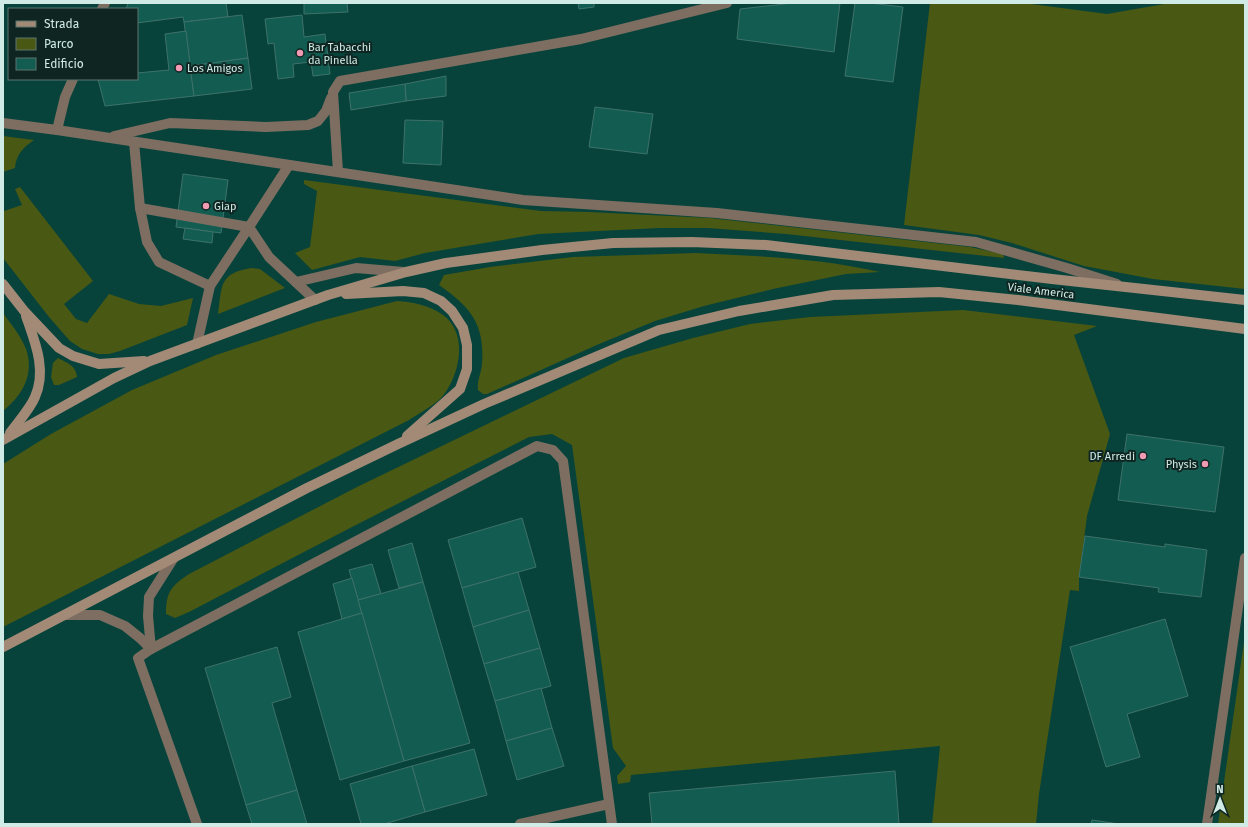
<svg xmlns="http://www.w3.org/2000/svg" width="1248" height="827" font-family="'Fira Sans',sans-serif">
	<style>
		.green { fill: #495813 }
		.building { fill: #135c52; stroke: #3e7269 }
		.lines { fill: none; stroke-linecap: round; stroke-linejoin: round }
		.lane { stroke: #7d6e61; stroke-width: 10 }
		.street { stroke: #7d6e61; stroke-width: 10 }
		.secondary { stroke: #a28a77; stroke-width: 10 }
		.poi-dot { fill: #f19ab3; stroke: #0f2521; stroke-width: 1.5 }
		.labels { text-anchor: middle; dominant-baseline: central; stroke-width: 4; stroke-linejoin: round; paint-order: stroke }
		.poi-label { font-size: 11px; fill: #d0ebe5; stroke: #0f2521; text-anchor: start }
		.street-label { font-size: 11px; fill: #d0ebe5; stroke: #0f2521 }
	</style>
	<rect width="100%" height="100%" fill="#07433b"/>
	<!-- green -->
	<g class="green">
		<path d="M930 3H1024L1107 14 1170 3H1245V289L1153 279 1084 266 1012 243 979 235 904 225Z"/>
		<path d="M3 136 34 140C24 147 16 154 15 168L3 172Z"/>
		<path d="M304 180 541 211 589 212 710 218 970 247 1003 254 1004 258 786 234 708 228H660L538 234 425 253 395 261 360 257 312 270 295 253 310 247 317 191 304 184Z"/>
		<path d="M20 187 93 281 64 304 76 319 87 323 109 294 139 304 161 306 193 298 187 325 120 351 109 354H98L82 349 70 341 49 317 3 258V209L4 211 22 205 15 189Z"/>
		<path d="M696 253C757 256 820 258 880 272L846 274 773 289 704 306 655 321 599 344 487 394H483L478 390C477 380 481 374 482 364 485 323 470 307 439 285L444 275 490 267 573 257Z"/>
		<path d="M252 268 260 269 285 288 218 314C222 285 219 273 252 268Z"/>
		<path d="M397 301C413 302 429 305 443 315 468 333 460 372 445 393 438 404 419 413 409 420L3 627V464L51 434 132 390 216 355 316 322Z"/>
		<path d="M963 310 1097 326 1074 335 1110 434 1087 516 1079 577V591L1070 590 1039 794 1036 824H932L940 746 631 775 630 782 618 784 617 776 626 766 613 748 572 445 552 434 529 437 352 527 189 612 175 618 166 614C166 592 171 586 189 574L357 487 624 358 693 338 750 324 810 317Z"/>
		<path d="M3 313C11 324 21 336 26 349 35 374 22 396 3 411Z"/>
		<path d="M58 358C67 363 76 365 77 377L59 385H54L51 377 53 363Z"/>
		<path d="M1245 635V824H1218Z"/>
	</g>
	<!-- building -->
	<g class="building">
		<path d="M128 3H226L228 17 184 22 183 17 137 23V9H126Z"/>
		<path d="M304 3H347L348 12 304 14Z"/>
		<path d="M578 3H594V7L579 9Z"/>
		<path d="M793 3H840L834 52 737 39 740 9Z"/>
		<path d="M855 3H870L903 7 893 82 845 76Z"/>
		<path d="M242 15 248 58 190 66 184 22Z"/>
		<path d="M302 15 304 37 325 34 330 74 313 76 311 62 293 64 294 77 278 79 274 43 268 44 265 19Z"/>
		<path d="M186 31 194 96 105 106 98 79H137V73L169 70 165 34Z"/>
		<path d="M248 58 252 89 194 96 190 66Z"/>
		<path d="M446 76V96L406 101 405 84Z"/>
		<path d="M405 84 406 101 351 110 349 93Z"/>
		<path d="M595 107 653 114 647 154 589 147Z"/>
		<path d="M405 120 443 121 441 165 403 163Z"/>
		<path d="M183 174 228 180 221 233 176 227Z"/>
		<path d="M185 228 213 232 212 243 183 239Z"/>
		<path d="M1127 434 1224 447 1215 512 1118 500Z"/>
		<path d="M522 518 536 567 462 588 448 540Z"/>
		<path d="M1085 536 1165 547V544L1207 550 1201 597 1158 592 1159 588 1079 577Z"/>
		<path d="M412 543 423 582 399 588 388 550Z"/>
		<path d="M372 564 381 594 358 600 349 570Z"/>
		<path d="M518 572 529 610 473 627 462 588Z"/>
		<path d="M352 578 362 613 342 619 333 584Z"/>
		<path d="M423 582 470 743 404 761 358 600Z"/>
		<path d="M529 610 540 648 484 664 473 627Z"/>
		<path d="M362 613 404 761 340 780 298 632Z"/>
		<path d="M1165 619 1188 696 1127 714 1140 757 1106 767 1070 647Z"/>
		<path d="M277 647 291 697 272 703 297 790 246 805 205 668Z"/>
		<path d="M540 648 551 686 495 701 484 664Z"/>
		<path d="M541 688 552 728 506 741 495 701Z"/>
		<path d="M552 728 564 766 517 780 506 741Z"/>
		<path d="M474 749 487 795 425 812 412 766Z"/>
		<path d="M412 766 425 812 384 824H361L350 784Z"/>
		<path d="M895 771 899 824H652L649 793Z"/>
		<path d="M297 790 307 824H252L246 805Z"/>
		<path d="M1092 820 1119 824H1091Z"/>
	</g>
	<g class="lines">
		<!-- lane -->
		<g class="lane">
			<path d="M134 142 140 208 249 227 289 165"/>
			<path d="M140 208 147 242 159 262 210 286"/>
			<path d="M296 282 356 268 404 272"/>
			<path d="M197 344 210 286 249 227 269 257 315 300"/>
		</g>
		<!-- street -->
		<g class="street">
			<path d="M102 9 105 3"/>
			<path d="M3 123 57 130 523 200 717 213 976 242 1067 268 1117 284"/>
			<path d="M57 130 65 97 73 79"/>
			<path d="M114 136 170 123 266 127 308 125 318 121 326 111 331 98"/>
			<path d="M338 172 333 92 340 81 581 39 727 3"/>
			<path d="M65 615H100L125 626 140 638 151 649"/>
			<path d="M151 649 148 616 149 597 173 559"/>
			<path d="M197 824 138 658 151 649 537 446 553 450 563 461 612 824"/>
			<path d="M520 824 609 804"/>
			<path d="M1207 824 1245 558"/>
		</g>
		<!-- secondary -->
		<g class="secondary">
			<path d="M3 284 25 312 59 348 73 356 99 364 144 361"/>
			<path d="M346 294 403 291 424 293 441 301 452 311 463 328 467 345V369L460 389 407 436"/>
			<path d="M10 433C18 422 30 409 35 397 47 370 35 342 26 316"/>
			<path d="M3 440 114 378 150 361 328 295 406 272 446 263 542 250 613 243 692 242 766 245 1052 279 1245 300"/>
			<path d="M3 647 307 488 398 444 484 404 659 330 739 311 833 295 939 292 1018 300 1245 329"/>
		</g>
	</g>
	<!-- markers -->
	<g class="poi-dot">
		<circle cx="300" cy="53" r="4"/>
		<circle cx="179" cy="68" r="4"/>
		<circle cx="206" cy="206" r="4"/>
		<circle cx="1143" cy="456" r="4"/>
		<circle cx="1205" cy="464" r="4"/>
	</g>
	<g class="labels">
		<!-- poi labels -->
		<g class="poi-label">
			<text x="308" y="47">Bar Tabacchi<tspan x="308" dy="13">da Pinella</tspan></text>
			<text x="187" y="68">Los Amigos</text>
			<text x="214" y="206">Giap</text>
			<text x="1135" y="456" text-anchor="end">DF Arredi</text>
			<text x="1197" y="464" text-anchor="end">Physis</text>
		</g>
		<!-- street labels -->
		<g class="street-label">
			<text transform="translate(1041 291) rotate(7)">Viale America</text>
		</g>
	</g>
	<!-- border -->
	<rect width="1248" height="827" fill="none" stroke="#d0ebe5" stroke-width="8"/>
	<!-- legend -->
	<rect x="8" y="8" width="130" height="72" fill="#0f2521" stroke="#5c746f"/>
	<rect x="16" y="21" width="20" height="6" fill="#a28a77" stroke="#5c746f"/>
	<text x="44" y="28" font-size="12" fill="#d0ebe5">Strada</text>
	<rect x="16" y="38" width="20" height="12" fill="#495813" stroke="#5c746f"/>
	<text x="44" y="48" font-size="12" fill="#d0ebe5">Parco</text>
	<rect x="16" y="58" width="20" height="12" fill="#135c52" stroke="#5c746f"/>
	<text x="44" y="68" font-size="12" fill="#d0ebe5">Edificio</text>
	<!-- north arrow -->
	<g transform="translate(1220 799)" stroke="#0f2521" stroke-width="3" paint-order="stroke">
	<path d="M0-3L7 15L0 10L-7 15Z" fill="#d0ebe5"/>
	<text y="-6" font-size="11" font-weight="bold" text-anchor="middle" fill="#d0ebe5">N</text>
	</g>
</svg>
